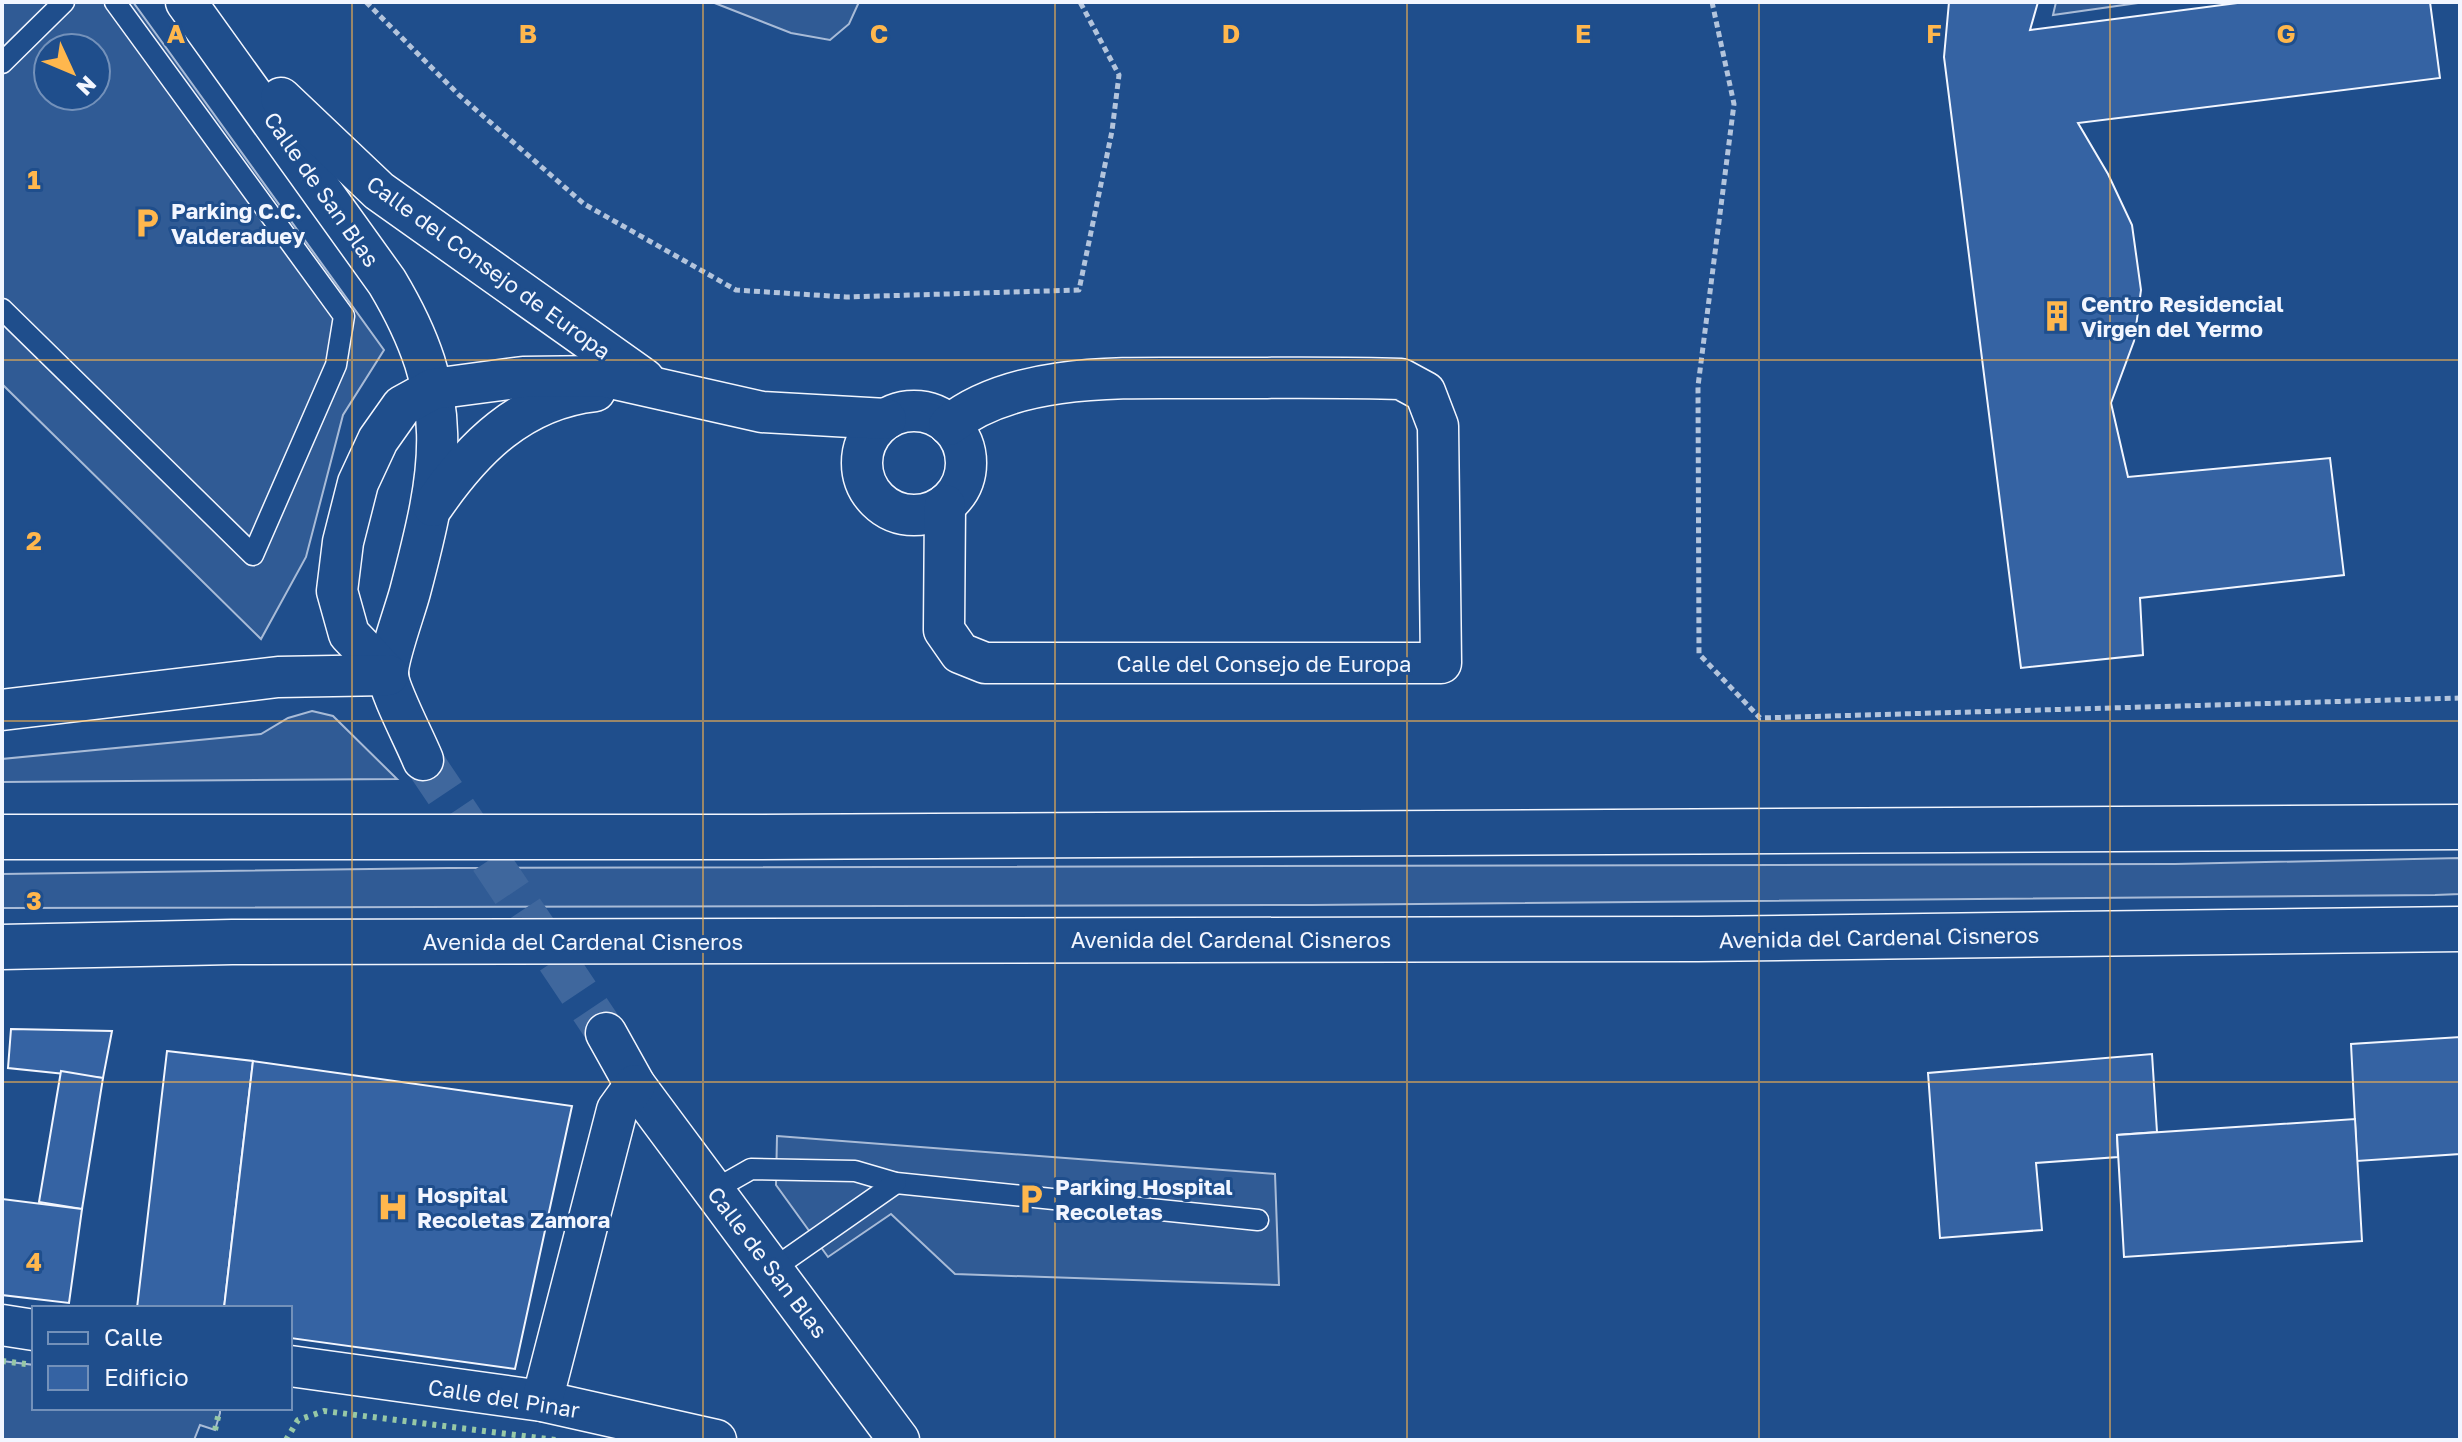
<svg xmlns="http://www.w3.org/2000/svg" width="2462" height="1442" font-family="'Golos Text',sans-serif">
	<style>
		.built { fill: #305b95; stroke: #a8bbd7; stroke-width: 2; fill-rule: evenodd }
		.building { fill: #3563a3; stroke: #f2f6ff; stroke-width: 2 }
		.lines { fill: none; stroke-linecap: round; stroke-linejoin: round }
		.street-tunnel { stroke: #3f679d; stroke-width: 40; stroke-dasharray: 40 20; stroke-linecap: butt }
		.lane-casing { stroke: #f2f6ff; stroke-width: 23 }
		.street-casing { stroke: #f2f6ff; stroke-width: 43 }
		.highway-casing { stroke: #f2f6ff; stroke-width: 47 }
		.path { stroke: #b3c4dc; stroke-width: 5; stroke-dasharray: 6 4; stroke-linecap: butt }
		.lane { stroke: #1f4e8c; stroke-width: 20 }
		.street { stroke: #1f4e8c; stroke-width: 40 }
		.highway { stroke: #1f4e8c; stroke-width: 44 }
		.hedge { stroke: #97c8a6; stroke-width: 6; stroke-dasharray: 4 6; stroke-linecap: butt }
		.grid { fill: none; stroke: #ffb74d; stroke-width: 2; stroke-opacity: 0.55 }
		.labels { text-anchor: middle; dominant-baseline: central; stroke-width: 6; stroke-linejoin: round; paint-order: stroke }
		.street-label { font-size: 22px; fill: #f2f6ff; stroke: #1f4e8c }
		.poi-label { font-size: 22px; font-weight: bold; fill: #f2f6ff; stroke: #1f4e8c; text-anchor: start }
		.grid-label { font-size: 26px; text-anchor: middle; font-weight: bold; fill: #ffb74d; stroke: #1f4e8c; stroke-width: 6; stroke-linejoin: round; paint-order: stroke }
	</style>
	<rect width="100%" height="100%" fill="#1f4e8c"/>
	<!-- built -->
	<g class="built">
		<path d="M2 2H133L384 350 343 415 306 557 261 639 2 384ZM48 48H96V96H48Z"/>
		<path d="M712 2H859L849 24 830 40 791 33Z"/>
		<path d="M2056 2H2145L2053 15Z"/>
		<path d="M312 711 333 716 397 779 2 782V759L261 734 288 718Z"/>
		<path d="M2460 858V894L2435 895 1312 905 2 908V874L448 868 2175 864Z"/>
		<path d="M777 1136 1275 1174 1279 1285 955 1274 891 1214 828 1257 776 1185Z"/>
		<path d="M2 1361 34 1365V1408H220V1413L215 1430 200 1425 194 1440H2Z"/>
	</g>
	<!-- building -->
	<g class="building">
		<path d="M1949 2H2038L2030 30 2245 2H2430L2440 78 2078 123 2108 174 2132 225 2141 290 2134 341 2111 403 2128 477 2330 458 2344 575 2140 598 2143 655 2021 668 1944 57Z"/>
		<path d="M11 1029 112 1031 103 1078 8 1068Z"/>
		<path d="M2460 1037V1154L2357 1161 2351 1044Z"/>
		<path d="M167 1051 253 1061 224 1308H137Z"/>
		<path d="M2152 1054 2157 1132 2117 1135 2118 1157 2036 1163 2042 1230 1940 1238 1928 1073Z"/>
		<path d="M253 1061 572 1106 515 1369 290 1338V1308H224Z"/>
		<path d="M61 1071 103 1078 82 1209 39 1202Z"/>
		<path d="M2355 1119 2362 1241 2124 1257 2117 1135Z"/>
		<path d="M2 1199 82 1209 69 1303 2 1295Z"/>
	</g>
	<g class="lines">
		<!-- street-tunnel -->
		<path class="street-tunnel" d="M423 760 606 1033"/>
		<defs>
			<g id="lane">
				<path d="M2 63 64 2"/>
				<path d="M2 309 253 555 336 365 344 316 115 2"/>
				<path d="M714 1190 751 1169 855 1171 896 1183 1258 1220"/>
				<path d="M773 1269 896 1183"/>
			</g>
			<g id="street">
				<path d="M186 2 387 282C457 399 443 467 410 592 405 611 387 659 388 675 389 691 416 742 423 760"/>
				<path d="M281 98 379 191 644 379"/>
				<circle cx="914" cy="463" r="52"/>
				<path d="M945 505 944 630 960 653 985 663H1441L1438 426 1425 392 1401 379C1342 377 1282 378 1223 378 1137 379 1019 369 949 425"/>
				<path d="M433 506C473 448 521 399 595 391"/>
				<path d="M388 675 349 634 337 591 343 542 358 483 378 440 402 406 433 389 523 377 602 376 762 412 886 419"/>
				<path d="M2 710 278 677 388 675"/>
				<path d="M606 1033 635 1085 899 1440"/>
				<path d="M2 1325 34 1330"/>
				<path d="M290 1366 542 1401 716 1440"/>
				<path d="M542 1401 617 1110 635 1085"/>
			</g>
			<g id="highway">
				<path d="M2 837H744L2460 827"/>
				<path d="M2 947 232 942 1698 939 2460 929"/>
			</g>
		</defs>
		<!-- lane casing -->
		<use href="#lane" class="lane-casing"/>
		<!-- street casing -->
		<use href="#street" class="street-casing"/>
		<!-- highway casing -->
		<use href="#highway" class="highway-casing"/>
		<!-- path -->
		<g class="path">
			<path d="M366 2 459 95 584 204 736 290 846 297 1079 290 1112 131 1119 75 1080 2"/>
			<path d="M1712 2 1734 104 1698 386 1699 654 1760 718 2460 698"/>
		</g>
		<!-- lane -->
		<use href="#lane" class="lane"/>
		<!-- street -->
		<use href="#street" class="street"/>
		<!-- highway -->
		<use href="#highway" class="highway"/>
		<!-- hedge -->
		<g class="hedge">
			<path d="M2 1361 34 1365"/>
			<path d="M215 1430 220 1408"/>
			<path d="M286 1440 298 1420 324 1411 556 1440"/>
		</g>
	</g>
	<!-- grid -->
	<path class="grid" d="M352 2V1440M703 2V1440M1055 2V1440M1407 2V1440M1759 2V1440M2110 2V1440M2 360H2460M2 721H2460M2 1082H2460"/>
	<!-- icons -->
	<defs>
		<symbol id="parking-bare" viewBox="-9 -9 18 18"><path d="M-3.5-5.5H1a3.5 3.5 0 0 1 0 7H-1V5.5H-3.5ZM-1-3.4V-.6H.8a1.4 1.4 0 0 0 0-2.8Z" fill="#ffb74d" stroke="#1f4e8c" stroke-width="2.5" paint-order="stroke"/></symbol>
		<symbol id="building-bare" viewBox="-9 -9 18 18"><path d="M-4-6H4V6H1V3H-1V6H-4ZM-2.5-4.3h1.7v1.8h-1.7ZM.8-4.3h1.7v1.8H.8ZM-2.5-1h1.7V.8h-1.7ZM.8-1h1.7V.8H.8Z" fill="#ffb74d" stroke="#1f4e8c" stroke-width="2.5" paint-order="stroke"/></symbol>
		<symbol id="hospital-bare" viewBox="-9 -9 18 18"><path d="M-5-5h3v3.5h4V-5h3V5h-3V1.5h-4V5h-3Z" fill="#ffb74d" stroke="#1f4e8c" stroke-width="2.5" paint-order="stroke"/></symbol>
	</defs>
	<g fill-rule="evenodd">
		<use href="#parking-bare" x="125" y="201" width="44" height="44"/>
		<use href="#building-bare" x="2035" y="294" width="44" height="44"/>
		<use href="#parking-bare" x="1009" y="1177" width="44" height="44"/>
		<use href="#hospital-bare" x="371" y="1185" width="44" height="44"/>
	</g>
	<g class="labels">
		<!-- street labels -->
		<g class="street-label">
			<text transform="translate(322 189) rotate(55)">Calle de San Blas</text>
			<text transform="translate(489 267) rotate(36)">Calle del Consejo de Europa</text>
			<text x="1264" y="663">Calle del Consejo de Europa</text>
			<text transform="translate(1879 937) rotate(-1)">Avenida del Cardenal Cisneros</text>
			<text x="1231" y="939">Avenida del Cardenal Cisneros</text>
			<text x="583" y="941">Avenida del Cardenal Cisneros</text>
			<text transform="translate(768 1262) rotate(53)">Calle de San Blas</text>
			<text transform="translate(504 1398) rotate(9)">Calle del Pinar</text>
		</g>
		<!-- poi labels -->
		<g class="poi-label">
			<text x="171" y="210">Parking C.C.<tspan x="171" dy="25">Valderaduey</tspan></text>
			<text x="2081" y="303">Centro Residencial<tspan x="2081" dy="25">Virgen del Yermo</tspan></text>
			<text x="1055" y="1186">Parking Hospital<tspan x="1055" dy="25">Recoletas</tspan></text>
			<text x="417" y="1194">Hospital<tspan x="417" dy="25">Recoletas Zamora</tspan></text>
		</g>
	</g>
	<g class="grid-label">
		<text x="176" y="43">A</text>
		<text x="528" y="43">B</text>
		<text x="879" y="43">C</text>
		<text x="1231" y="43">D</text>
		<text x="1583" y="43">E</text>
		<text x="1934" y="43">F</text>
		<text x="2286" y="43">G</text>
		<text x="34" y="189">1</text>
		<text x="34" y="550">2</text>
		<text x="34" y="910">3</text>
		<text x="34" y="1271">4</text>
	</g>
	<!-- border -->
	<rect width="2462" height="1442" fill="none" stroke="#f2f6ff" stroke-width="8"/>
	<!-- legend -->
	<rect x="32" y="1306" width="260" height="104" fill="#1f4e8c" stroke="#7391ba" stroke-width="2"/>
	<rect x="48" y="1332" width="40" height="12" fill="#1f4e8c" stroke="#7391ba" stroke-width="2"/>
	<text x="104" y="1346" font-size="24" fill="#f2f6ff">Calle</text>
	<rect x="48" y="1366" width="40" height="24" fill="#3563a3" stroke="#7391ba" stroke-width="2"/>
	<text x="104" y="1386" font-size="24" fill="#f2f6ff">Edificio</text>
	<!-- north arrow -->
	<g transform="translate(72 72) rotate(134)"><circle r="38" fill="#1f4e8c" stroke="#7391ba" stroke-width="2"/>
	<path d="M0-6L14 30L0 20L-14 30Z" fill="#ffb74d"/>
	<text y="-12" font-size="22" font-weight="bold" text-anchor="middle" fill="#f2f6ff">N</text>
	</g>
</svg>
